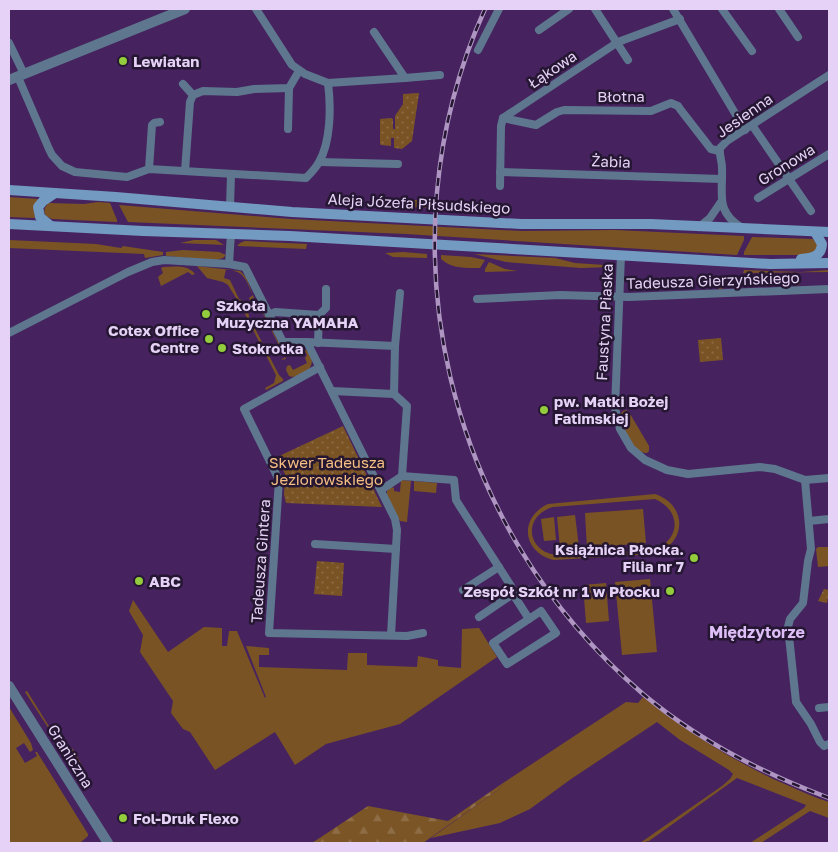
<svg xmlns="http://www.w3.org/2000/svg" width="838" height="852" font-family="'Golos Text',sans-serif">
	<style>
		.green { fill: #7a5324; fill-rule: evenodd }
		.forest { fill: url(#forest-firs) }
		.park { fill: url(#park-dots) }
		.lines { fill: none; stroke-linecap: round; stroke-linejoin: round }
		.minor { stroke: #5e778f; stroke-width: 8 }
		.tertiary { stroke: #5e778f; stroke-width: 10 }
		.secondary { stroke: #739ac1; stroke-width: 10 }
		.rail-casing { stroke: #ae95c2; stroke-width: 4.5 }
		.rail { stroke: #251631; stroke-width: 2.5; stroke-dasharray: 8; stroke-linecap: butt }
		.poi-dot { fill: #93cc3d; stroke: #251631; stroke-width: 2 }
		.labels { text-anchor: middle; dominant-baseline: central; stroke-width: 5; stroke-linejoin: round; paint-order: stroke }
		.poi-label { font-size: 15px; font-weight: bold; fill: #e5d2f6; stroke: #251631; text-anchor: start }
		.street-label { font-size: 15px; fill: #e5d2f6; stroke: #251631 }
		.park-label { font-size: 15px; fill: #f6bf83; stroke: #251631 }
		.neighbourhood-label { font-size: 16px; font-weight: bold; fill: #dcbdf6; stroke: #251631 }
	</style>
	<defs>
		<pattern id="forest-firs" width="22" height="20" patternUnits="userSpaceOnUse" patternTransform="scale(1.25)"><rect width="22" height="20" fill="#7b5526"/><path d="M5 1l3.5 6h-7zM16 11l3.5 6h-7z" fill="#8e6d46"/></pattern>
		<pattern id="park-dots" width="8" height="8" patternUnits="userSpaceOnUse" patternTransform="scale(1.25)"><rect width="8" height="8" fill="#7a5324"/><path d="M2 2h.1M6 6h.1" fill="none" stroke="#8d6b44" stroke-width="1.8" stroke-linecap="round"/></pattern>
	</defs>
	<rect width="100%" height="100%" fill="#46235f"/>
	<!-- green -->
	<g class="green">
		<path d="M9 197 38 199 34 207 35 218 9 217Z"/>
		<path d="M406 200H423L429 203V208L392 206V203Z"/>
		<path d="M448 201 498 206V207L480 211 441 209V204Z"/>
		<path d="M98 202 110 203 117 220V222L52 219 46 216C43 211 44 207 49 203L84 204Z"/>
		<path d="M119 205 291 219 522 231 615 230 744 236V240L737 255 406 234 128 222Z"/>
		<path d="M752 237 813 239 819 247 814 253 801 255H744V252Z"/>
		<path d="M9 240 96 244 121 248 123 246 163 252V255L145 258 144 254 9 248Z"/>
		<path d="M194 240H216L224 245 180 243Z"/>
		<path d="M245 241 307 244 306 249 237 246 240 243Z"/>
		<path d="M183 250 219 252 226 255 223 258 216 260 166 256V252Z"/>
		<path d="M403 252 427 254V258L393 257 385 253Z"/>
		<path d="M474 254 555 258 575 263 605 265 611 267 581 268 506 262Z"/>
		<path d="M441 255 471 257 485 260 480 268C466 268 452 269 441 259Z"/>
		<path d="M489 262 505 269 518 271 485 272V269Z"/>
		<path d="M197 266 240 271 246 277 254 298 250 301 249 298 253 295C245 279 246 272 226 269L224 278 230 280 239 299 243 301 244 304 241 306 228 285 223 282 207 278Z"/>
		<path d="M163 267C174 267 187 264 195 274L192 275 188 272 161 286 158 277 163 273 161 268Z"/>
		<path d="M744 270 801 272 829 270V272L743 273Z"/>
		<path d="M738 278 800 280V284L797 286 793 281 725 283V288L719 289 718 281 725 282Z"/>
		<path d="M259 306 260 307 278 341C286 343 299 344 306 350 322 363 302 381 289 376L286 370 287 366 290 365 293 370 307 363 305 358 307 355 304 350 300 351 298 347 284 354 286 359 281 360 285 357 260 308 255 310V307Z"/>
		<path d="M248 311 249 317 279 375 283 379V381L266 390 265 388 274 383 276 375 244 312Z"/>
		<path d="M626 410 629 412 649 446V451L647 453C631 453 624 428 620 415L623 411Z"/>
		<path d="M401 480 411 481 407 522 400 521 387 496V491L391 487 394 488V491L400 492Z"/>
		<path d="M414 481 437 483 436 493 414 491Z"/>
		<path d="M655 494C688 505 687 544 654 554L554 560C523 553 518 518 548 504ZM655 499C682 511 681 540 653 550L555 555C525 550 524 515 553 507Z"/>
		<path d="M643 509 646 543 587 548 585 513Z"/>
		<path d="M575 515 579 547 560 549 557 517Z"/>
		<path d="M554 517 556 540 544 541 541 519Z"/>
		<path d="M818 547H829V566L818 567 816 549Z"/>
		<path d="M650 579 657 652 622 655 615 582Z"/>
		<path d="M606 583 609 621 586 623 583 585Z"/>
		<path d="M133 600 168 652 204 627 222 628V646H227L229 631H237L265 698 266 697 246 646 269 648V655H259V667L347 670 348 653H367V665L417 667 418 656 438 660V666L461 668 462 629 479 628 497 657 400 724 326 744 295 765 275 732 215 770 190 732 183 729 171 713 173 701 140 652 143 635 129 611Z"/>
		<path d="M27 691 65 752 72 748 82 765 75 769 25 692Z"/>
		<path d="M643 697C688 732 734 762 787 785 801 791 815 798 829 802V818L810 811 761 843H750L804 808 806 805 737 778 649 841 640 843 722 786 730 779 733 774 729 770 680 740 657 722 571 779 530 809 500 823 431 838 498 790 503 783 626 702 638 703Z"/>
		<path d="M9 707 31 743 33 750 30 752 24 743 16 748 25 763 37 756 35 752H37L88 834V836L80 843H9Z"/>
	</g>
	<!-- forest -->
	<path class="forest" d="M503 783 498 790 423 843H312L368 806 448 821Z"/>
	<!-- park -->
	<g class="park">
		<path d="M419 93 412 141 402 149 394 148V138H391V146L381 145 380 144V119L391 118 393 119V129H395V116L403 104V94Z"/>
		<path d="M721 338 723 360 700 362 698 340Z"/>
		<path d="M343 426 382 507 286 503 284 495 285 474 277 457Z"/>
		<path d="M317 561 344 563 342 596 314 594Z"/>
		<path d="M824 589 829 590 827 603 818 601Z"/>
	</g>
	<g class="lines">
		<!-- minor -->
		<g class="minor">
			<path d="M595 9 628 60"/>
			<path d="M673 9 745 130"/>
			<path d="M722 9 752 51"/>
			<path d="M779 9 798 37"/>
			<path d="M539 30 569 9"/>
			<path d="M374 32 405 78 440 75"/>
			<path d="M9 43 24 74"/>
			<path d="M478 50 499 9"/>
			<path d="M18 77 49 149 52 155 62 166 75 172 127 177 149 169 306 178C311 173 316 168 319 162 331 142 331 106 328 83L305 74 292 65 256 9"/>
			<path d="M328 83 405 78"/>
			<path d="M183 84 193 95"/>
			<path d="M503 118 536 125 557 112 564 110 651 111 671 103 678 106 680 109 711 149 719 151"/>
			<path d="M752 125 811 211"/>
			<path d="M288 129 289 88"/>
			<path d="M320 162 398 164"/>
			<path d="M149 169 152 125 154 123 160 122"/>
			<path d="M185 171 190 102 193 95 203 91 237 92 254 89 289 88 299 71"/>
			<path d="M500 172 722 179"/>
			<path d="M500 186 501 126 503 118 618 42 680 19"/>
			<path d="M758 198 829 154"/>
			<path d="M230 207 231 174"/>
			<path d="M699 227 710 218 721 202"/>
			<path d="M742 228C715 211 723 195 722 168 722 161 719 155 720 148L727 141 829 75"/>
			<path d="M231 233 229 264 245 267 283 342H307L395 519 397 530 391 635"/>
			<path d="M621 255 615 408 620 429 631 448 645 460 667 470 688 474 760 467 775 469 805 480 829 478"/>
			<path d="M477 299 560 295 629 297 829 289"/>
			<path d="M269 315 275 312 319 315 318 343"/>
			<path d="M319 315 326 308V289"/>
			<path d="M9 333 128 272 152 262 164 260 229 264"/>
			<path d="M307 342 395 346 394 394 407 406 402 476 381 490"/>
			<path d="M395 346 400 293"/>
			<path d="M320 367 244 409 279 480 269 633 407 636 423 633"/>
			<path d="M332 391 394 394"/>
			<path d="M402 476 454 480 456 500 459 505 511 586 513 594 529 619"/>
			<path d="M805 480 811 549 808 561 803 603 790 619 788 627 796 702 811 724 820 742 824 746 829 744"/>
			<path d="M809 521 829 519"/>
			<path d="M315 544 396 549"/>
			<path d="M463 590 499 567"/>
			<path d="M515 597 528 590"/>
			<path d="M541 611 556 633 507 664 493 643Z"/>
			<path d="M479 617 513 594"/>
			<path d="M819 708 829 707"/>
		</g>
		<!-- tertiary -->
		<g class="tertiary">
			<path d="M9 80 185 9"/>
			<path d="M9 686 108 843"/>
		</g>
		<!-- secondary -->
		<g class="secondary">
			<path d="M9 190 116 197 292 212 521 224H651L829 232"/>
			<path d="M9 224 143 231 290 236 770 264 829 263"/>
			<path d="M51 226 40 217 38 207 43 201 55 193"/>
			<path d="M801 259C812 258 821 257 822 244L815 232"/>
		</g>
		<defs>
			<path id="rail" d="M485 9C378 245 447 527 643 694 699 741 762 773 829 798"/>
		</defs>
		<!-- rail casing -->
		<use href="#rail" class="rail-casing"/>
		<!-- rail -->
		<use href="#rail" class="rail"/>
	</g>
	<!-- markers -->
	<g class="poi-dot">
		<circle cx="123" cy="61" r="5"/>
		<circle cx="206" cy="314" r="5"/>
		<circle cx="209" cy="339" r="5"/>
		<circle cx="222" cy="348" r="5"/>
		<circle cx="544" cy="410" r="5"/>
		<circle cx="694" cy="558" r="5"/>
		<circle cx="139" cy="581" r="5"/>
		<circle cx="670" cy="591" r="5"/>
		<circle cx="123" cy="818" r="5"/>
	</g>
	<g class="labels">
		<!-- poi labels -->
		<g class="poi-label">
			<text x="133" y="61">Lewiatan</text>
			<text x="216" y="305">Szkoła<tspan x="216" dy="17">Muzyczna YAMAHA</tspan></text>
			<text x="199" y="330" text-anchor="end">Cotex Office<tspan x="199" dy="17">Centre</tspan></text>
			<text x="232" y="348">Stokrotka</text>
			<text x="554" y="401">pw. Matki Bożej<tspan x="554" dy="17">Fatimskiej</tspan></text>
			<text x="684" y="549" text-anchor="end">Książnica Płocka.<tspan x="684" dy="17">Filia nr 7</tspan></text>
			<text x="149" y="581">ABC</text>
			<text x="660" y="591" text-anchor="end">Zespół Szkół nr 1 w Płocku</text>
			<text x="133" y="818">Fol-Druk Flexo</text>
		</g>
		<!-- street labels -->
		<g class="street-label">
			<text transform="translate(552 69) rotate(-34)">Łąkowa</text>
			<text x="621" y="96">Błotna</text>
			<text transform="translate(744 115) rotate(-35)">Jesienna</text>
			<text transform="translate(611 161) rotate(2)">Żabia</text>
			<text transform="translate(786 164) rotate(-32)">Gronowa</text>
			<text transform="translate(419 203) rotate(3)">Aleja Józefa Piłsudskiego</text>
			<text transform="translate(713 280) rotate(-2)">Tadeusza Gierzyńskiego</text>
			<text transform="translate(604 322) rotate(-87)">Faustyna Piaska</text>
			<text transform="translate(260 561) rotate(-86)">Tadeusza Gintera</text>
			<text transform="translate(71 756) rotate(58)">Graniczna</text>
		</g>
		<!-- park labels -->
		<g class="park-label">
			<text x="327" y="462">Skwer Tadeusza<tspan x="327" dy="17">Jeziorowskiego</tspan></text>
		</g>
		<!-- neighbourhood labels -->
		<g class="neighbourhood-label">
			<text x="757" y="632">Międzytorze</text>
		</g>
	</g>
	<!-- border -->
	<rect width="838" height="852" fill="none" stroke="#e5d2f6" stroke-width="20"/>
</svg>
